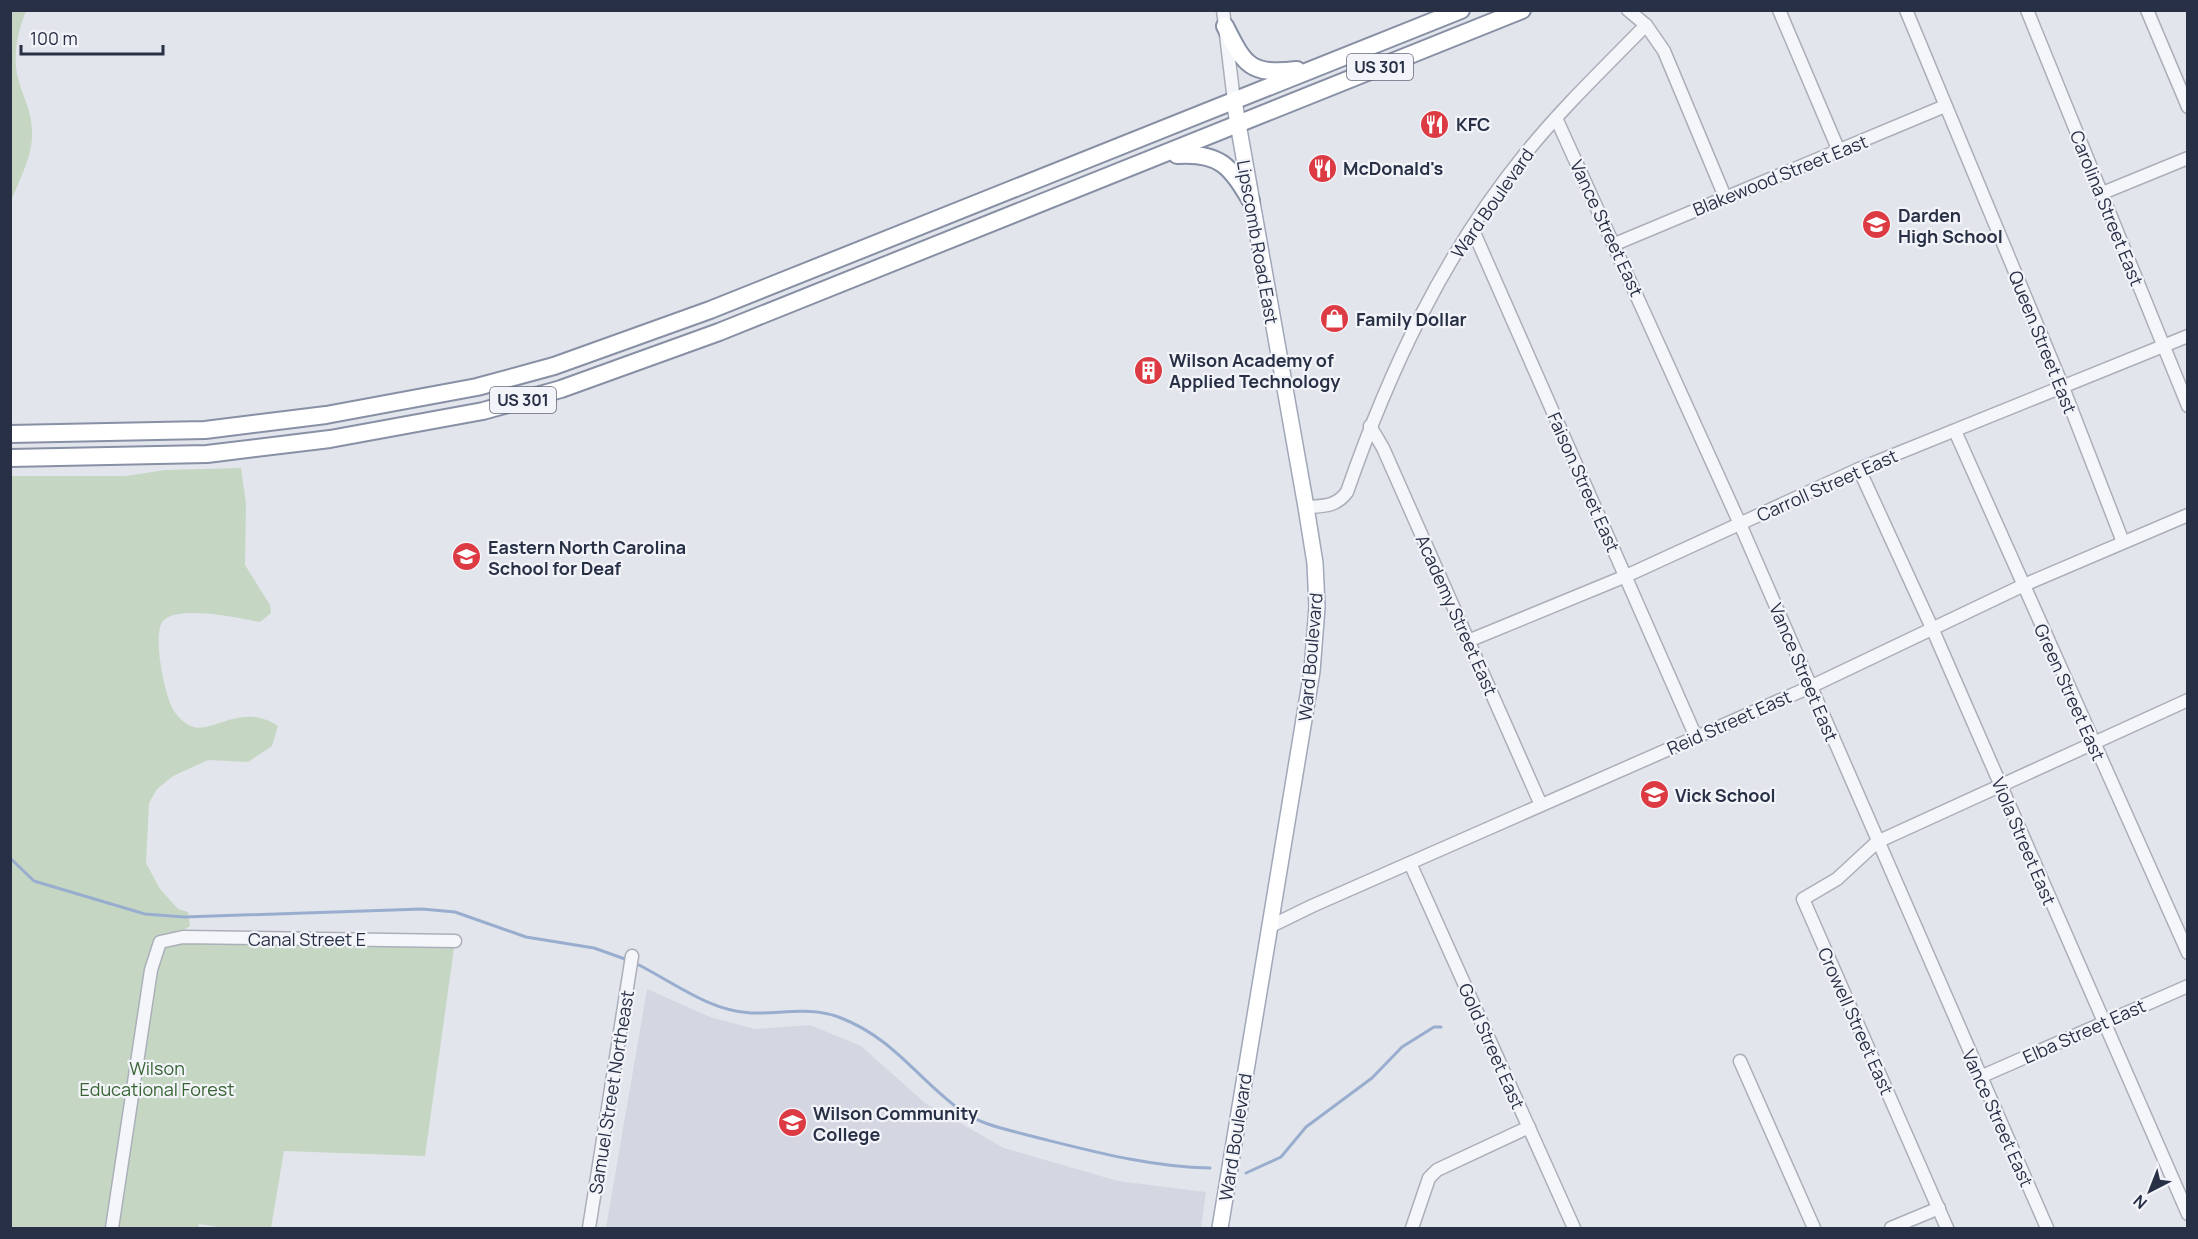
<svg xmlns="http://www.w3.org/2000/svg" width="2198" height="1239" font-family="Manrope,sans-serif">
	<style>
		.built { fill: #d4d7e1 }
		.green { fill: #c5d7c2 }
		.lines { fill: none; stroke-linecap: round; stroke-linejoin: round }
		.stream { stroke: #99aecf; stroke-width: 3 }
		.minor-casing { stroke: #aaafba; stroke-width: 15 }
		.major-casing { stroke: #a0a7b9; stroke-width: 18 }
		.highway-casing { stroke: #8790a4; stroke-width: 20 }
		.minor { stroke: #f5f6f9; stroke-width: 12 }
		.major { stroke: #fff; stroke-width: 15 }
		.highway { stroke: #fff; stroke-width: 16 }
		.labels { text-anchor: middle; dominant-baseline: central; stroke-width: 4.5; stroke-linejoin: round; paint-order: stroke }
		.shield { fill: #f2f4f9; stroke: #656b7c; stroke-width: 1.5 }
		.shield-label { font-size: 16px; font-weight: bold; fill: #283046 }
		.poi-label { font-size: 18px; font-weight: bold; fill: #283046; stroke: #f2f4f9; text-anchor: start }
		.street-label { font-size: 18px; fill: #283046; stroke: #f2f4f9 }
		.park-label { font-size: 18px; fill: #386333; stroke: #f2f4f9 }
	</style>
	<rect width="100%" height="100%" fill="#e2e5ec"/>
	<!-- built -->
	<path class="built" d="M647 989 710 1017 755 1029 810 1025 861 1046 925 1103 1004 1148 1118 1181 1206 1192 1201 1228H606Z"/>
	<!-- green -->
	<g class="green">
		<path d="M11 10 26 11C17 34 12 57 19 82 24 99 32 113 32 131 33 156 20 178 11 201Z"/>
		<path d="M241 468 246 504 245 565 270 605 271 613 260 622C238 618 184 606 165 619 150 628 165 698 174 711 177 716 185 724 191 726 211 736 240 701 278 726L272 746 248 762 208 760 173 776 157 789 149 803 146 863 160 889 178 909 188 912 190 926 180 932 455 941 425 1156 284 1151 271 1228H226L199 1224 198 1228H11L10 476H126L165 470Z"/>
	</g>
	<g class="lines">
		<!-- stream -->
		<g class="stream">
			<path d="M10 858 34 881 145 914 184 917 422 909 455 912 526 937 594 948 625 959"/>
			<path d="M639 965C674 983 710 1011 751 1013 781 1014 812 1006 841 1018 895 1039 919 1081 963 1112 983 1125 1005 1129 1027 1135 1088 1150 1147 1167 1210 1168"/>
			<path d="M1246 1173 1281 1157 1306 1127 1372 1078 1402 1047 1434 1027H1441"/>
		</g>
		<defs>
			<g id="minor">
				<path d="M1223 10 1234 101"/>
				<path d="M1628 10 1646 25 1664 51 1725 197"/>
				<path d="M1779 10 1839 151"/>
				<path d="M1906 10 2062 385 2123 542"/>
				<path d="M2027 10 2188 406"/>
				<path d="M2147 10 2188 107"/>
				<path d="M1556 118 1740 524 2047 1228"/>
				<path d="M2100 194 2188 158"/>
				<path d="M1472 228 1696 737"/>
				<path d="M1615 244 1945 106"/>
				<path d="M1370 426 1383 448 1541 805"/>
				<path d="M1955 431 2188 953"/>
				<path d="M1859 469 1932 628 2188 1214"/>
				<path d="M1306 507C1323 506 1336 507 1347 492 1389 371 1443 255 1525 154 1562 108 1605 67 1646 25"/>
				<path d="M1468 641 1626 576 1859 469 2188 336"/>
				<path d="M1410 863 1574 1228"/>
				<path d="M1269 927 1312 906 1810 687 2024 585 2188 515"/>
				<path d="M1740 1061 1814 1228"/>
				<path d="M1980 1077 2188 986"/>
				<path d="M112 1228 151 970 160 942 183 937 455 941"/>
				<path d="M589 1228 632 956"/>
				<path d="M1412 1228 1429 1178 1437 1170 1529 1127"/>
				<path d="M1891 1228 1939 1208"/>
				<path d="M1947 1228 1803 899 1837 879 1877 842 2188 700"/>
			</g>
			<path id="major" d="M1220 1228 1312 671 1317 607 1315 563 1306 507 1234 101"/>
			<g id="highway">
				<path d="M1225 26C1245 66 1250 75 1297 70"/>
				<path d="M1177 155C1220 152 1230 166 1251 201"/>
				<path d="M10 434 205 430 326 415 477 387 554 366 710 310 1461 10"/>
				<path d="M10 458 207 454 330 439 483 411 561 389 719 332 1522 10"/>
			</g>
		</defs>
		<!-- minor casing -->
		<use href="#minor" class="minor-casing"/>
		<!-- major casing -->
		<use href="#major" class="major-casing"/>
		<!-- highway casing -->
		<use href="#highway" class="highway-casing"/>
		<!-- minor -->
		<use href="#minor" class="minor"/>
		<!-- major -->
		<use href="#major" class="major"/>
		<!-- highway -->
		<use href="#highway" class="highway"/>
	</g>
	<!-- icons -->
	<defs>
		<symbol id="restaurant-disc" viewBox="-11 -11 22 22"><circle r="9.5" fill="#dd3b43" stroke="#f2f4f9"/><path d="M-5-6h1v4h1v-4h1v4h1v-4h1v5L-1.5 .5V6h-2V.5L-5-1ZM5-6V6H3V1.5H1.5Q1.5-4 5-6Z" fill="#fff"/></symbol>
		<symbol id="school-disc" viewBox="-11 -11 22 22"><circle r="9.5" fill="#dd3b43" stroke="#f2f4f9"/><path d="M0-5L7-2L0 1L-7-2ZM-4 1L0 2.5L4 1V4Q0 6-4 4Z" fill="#fff"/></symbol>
		<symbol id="shop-disc" viewBox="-11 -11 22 22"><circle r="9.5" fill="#dd3b43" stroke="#f2f4f9"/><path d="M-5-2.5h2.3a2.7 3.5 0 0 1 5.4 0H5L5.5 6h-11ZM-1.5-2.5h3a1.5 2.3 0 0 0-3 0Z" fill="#fff"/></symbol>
		<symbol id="building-disc" viewBox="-11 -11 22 22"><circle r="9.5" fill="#dd3b43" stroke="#f2f4f9"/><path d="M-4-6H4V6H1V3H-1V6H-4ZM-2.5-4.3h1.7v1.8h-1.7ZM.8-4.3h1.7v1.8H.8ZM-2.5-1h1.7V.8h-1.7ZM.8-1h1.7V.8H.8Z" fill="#fff"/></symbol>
		<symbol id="university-disc" viewBox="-11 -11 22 22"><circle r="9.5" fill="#dd3b43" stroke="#f2f4f9"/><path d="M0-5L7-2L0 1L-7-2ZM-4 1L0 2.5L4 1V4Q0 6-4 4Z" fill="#fff"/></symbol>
	</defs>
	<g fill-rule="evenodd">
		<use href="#restaurant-disc" x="1418" y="108" width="33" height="33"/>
		<use href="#restaurant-disc" x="1306" y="152" width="33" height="33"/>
		<use href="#school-disc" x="1860" y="208" width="33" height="33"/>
		<use href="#shop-disc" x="1318" y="302" width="33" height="33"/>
		<use href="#building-disc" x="1132" y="354" width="33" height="33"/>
		<use href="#school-disc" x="450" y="540" width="33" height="33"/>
		<use href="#school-disc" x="1638" y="778" width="33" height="33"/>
		<use href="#university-disc" x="776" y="1106" width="33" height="33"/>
	</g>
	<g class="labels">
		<!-- shield labels -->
		<g class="shield">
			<rect x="1347" y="54" width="66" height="26" rx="4.5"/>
			<rect x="490" y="387" width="66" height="26" rx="4.5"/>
		</g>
		<g class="shield-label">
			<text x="1380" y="67">US 301</text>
			<text x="523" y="400">US 301</text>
		</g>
		<!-- poi labels -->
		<g class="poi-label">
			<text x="1456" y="124">KFC</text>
			<text x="1343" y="168">McDonald's</text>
			<text x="1898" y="215">Darden<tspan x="1898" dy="21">High School</tspan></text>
			<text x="1356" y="319">Family Dollar</text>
			<text x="1169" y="360">Wilson Academy of<tspan x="1169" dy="21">Applied Technology</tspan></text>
			<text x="488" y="547">Eastern North Carolina<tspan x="488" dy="21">School for Deaf</tspan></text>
			<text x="1675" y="795">Vick School</text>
			<text x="813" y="1113">Wilson Community<tspan x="813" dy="21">College</tspan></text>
		</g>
		<!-- street labels -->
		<g class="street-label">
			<text transform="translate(1780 175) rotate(-22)">Blakewood Street East</text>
			<text transform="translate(1492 203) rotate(-55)">Ward Boulevard</text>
			<text transform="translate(2107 208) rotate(68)">Carolina Street East</text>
			<text transform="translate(1607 228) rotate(65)">Vance Street East</text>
			<text transform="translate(1258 242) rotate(80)">Lipscomb Road East</text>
			<text transform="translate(2043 342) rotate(68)">Queen Street East</text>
			<text transform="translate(1584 482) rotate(66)">Faison Street East</text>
			<text transform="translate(1827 485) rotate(-24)">Carroll Street East</text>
			<text transform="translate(1457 615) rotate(66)">Academy Street East</text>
			<text transform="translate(1310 657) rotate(-85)">Ward Boulevard</text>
			<text transform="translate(1804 672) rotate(67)">Vance Street East</text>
			<text transform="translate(2070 692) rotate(66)">Green Street East</text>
			<text transform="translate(1729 722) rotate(-24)">Reid Street East</text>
			<text transform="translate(2024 841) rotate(67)">Viola Street East</text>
			<text x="307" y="939">Canal Street E</text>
			<text transform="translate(1856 1021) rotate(66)">Crowell Street East</text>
			<text transform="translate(2084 1031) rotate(-24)">Elba Street East</text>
			<text transform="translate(1492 1046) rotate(66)">Gold Street East</text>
			<text transform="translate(611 1092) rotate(-81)">Samuel Street Northeast</text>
			<text transform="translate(1998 1118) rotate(66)">Vance Street East</text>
			<text transform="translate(1235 1137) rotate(-81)">Ward Boulevard</text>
		</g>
		<!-- park labels -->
		<g class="park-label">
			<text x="157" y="1068">Wilson<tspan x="157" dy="21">Educational Forest</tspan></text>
		</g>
	</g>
	<!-- border -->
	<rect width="2198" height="1239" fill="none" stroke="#283046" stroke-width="24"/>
	<!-- north arrow -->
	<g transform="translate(2150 1191) rotate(222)" stroke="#f2f4f9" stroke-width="4.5" paint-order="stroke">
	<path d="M0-4.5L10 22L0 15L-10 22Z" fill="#283046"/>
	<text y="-9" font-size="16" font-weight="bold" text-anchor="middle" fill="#283046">N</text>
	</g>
	<!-- scale -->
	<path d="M21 45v9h142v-9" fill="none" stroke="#283046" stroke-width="3"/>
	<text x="30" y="45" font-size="18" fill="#283046" stroke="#f2f4f9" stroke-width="4.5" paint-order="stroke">100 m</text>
</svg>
